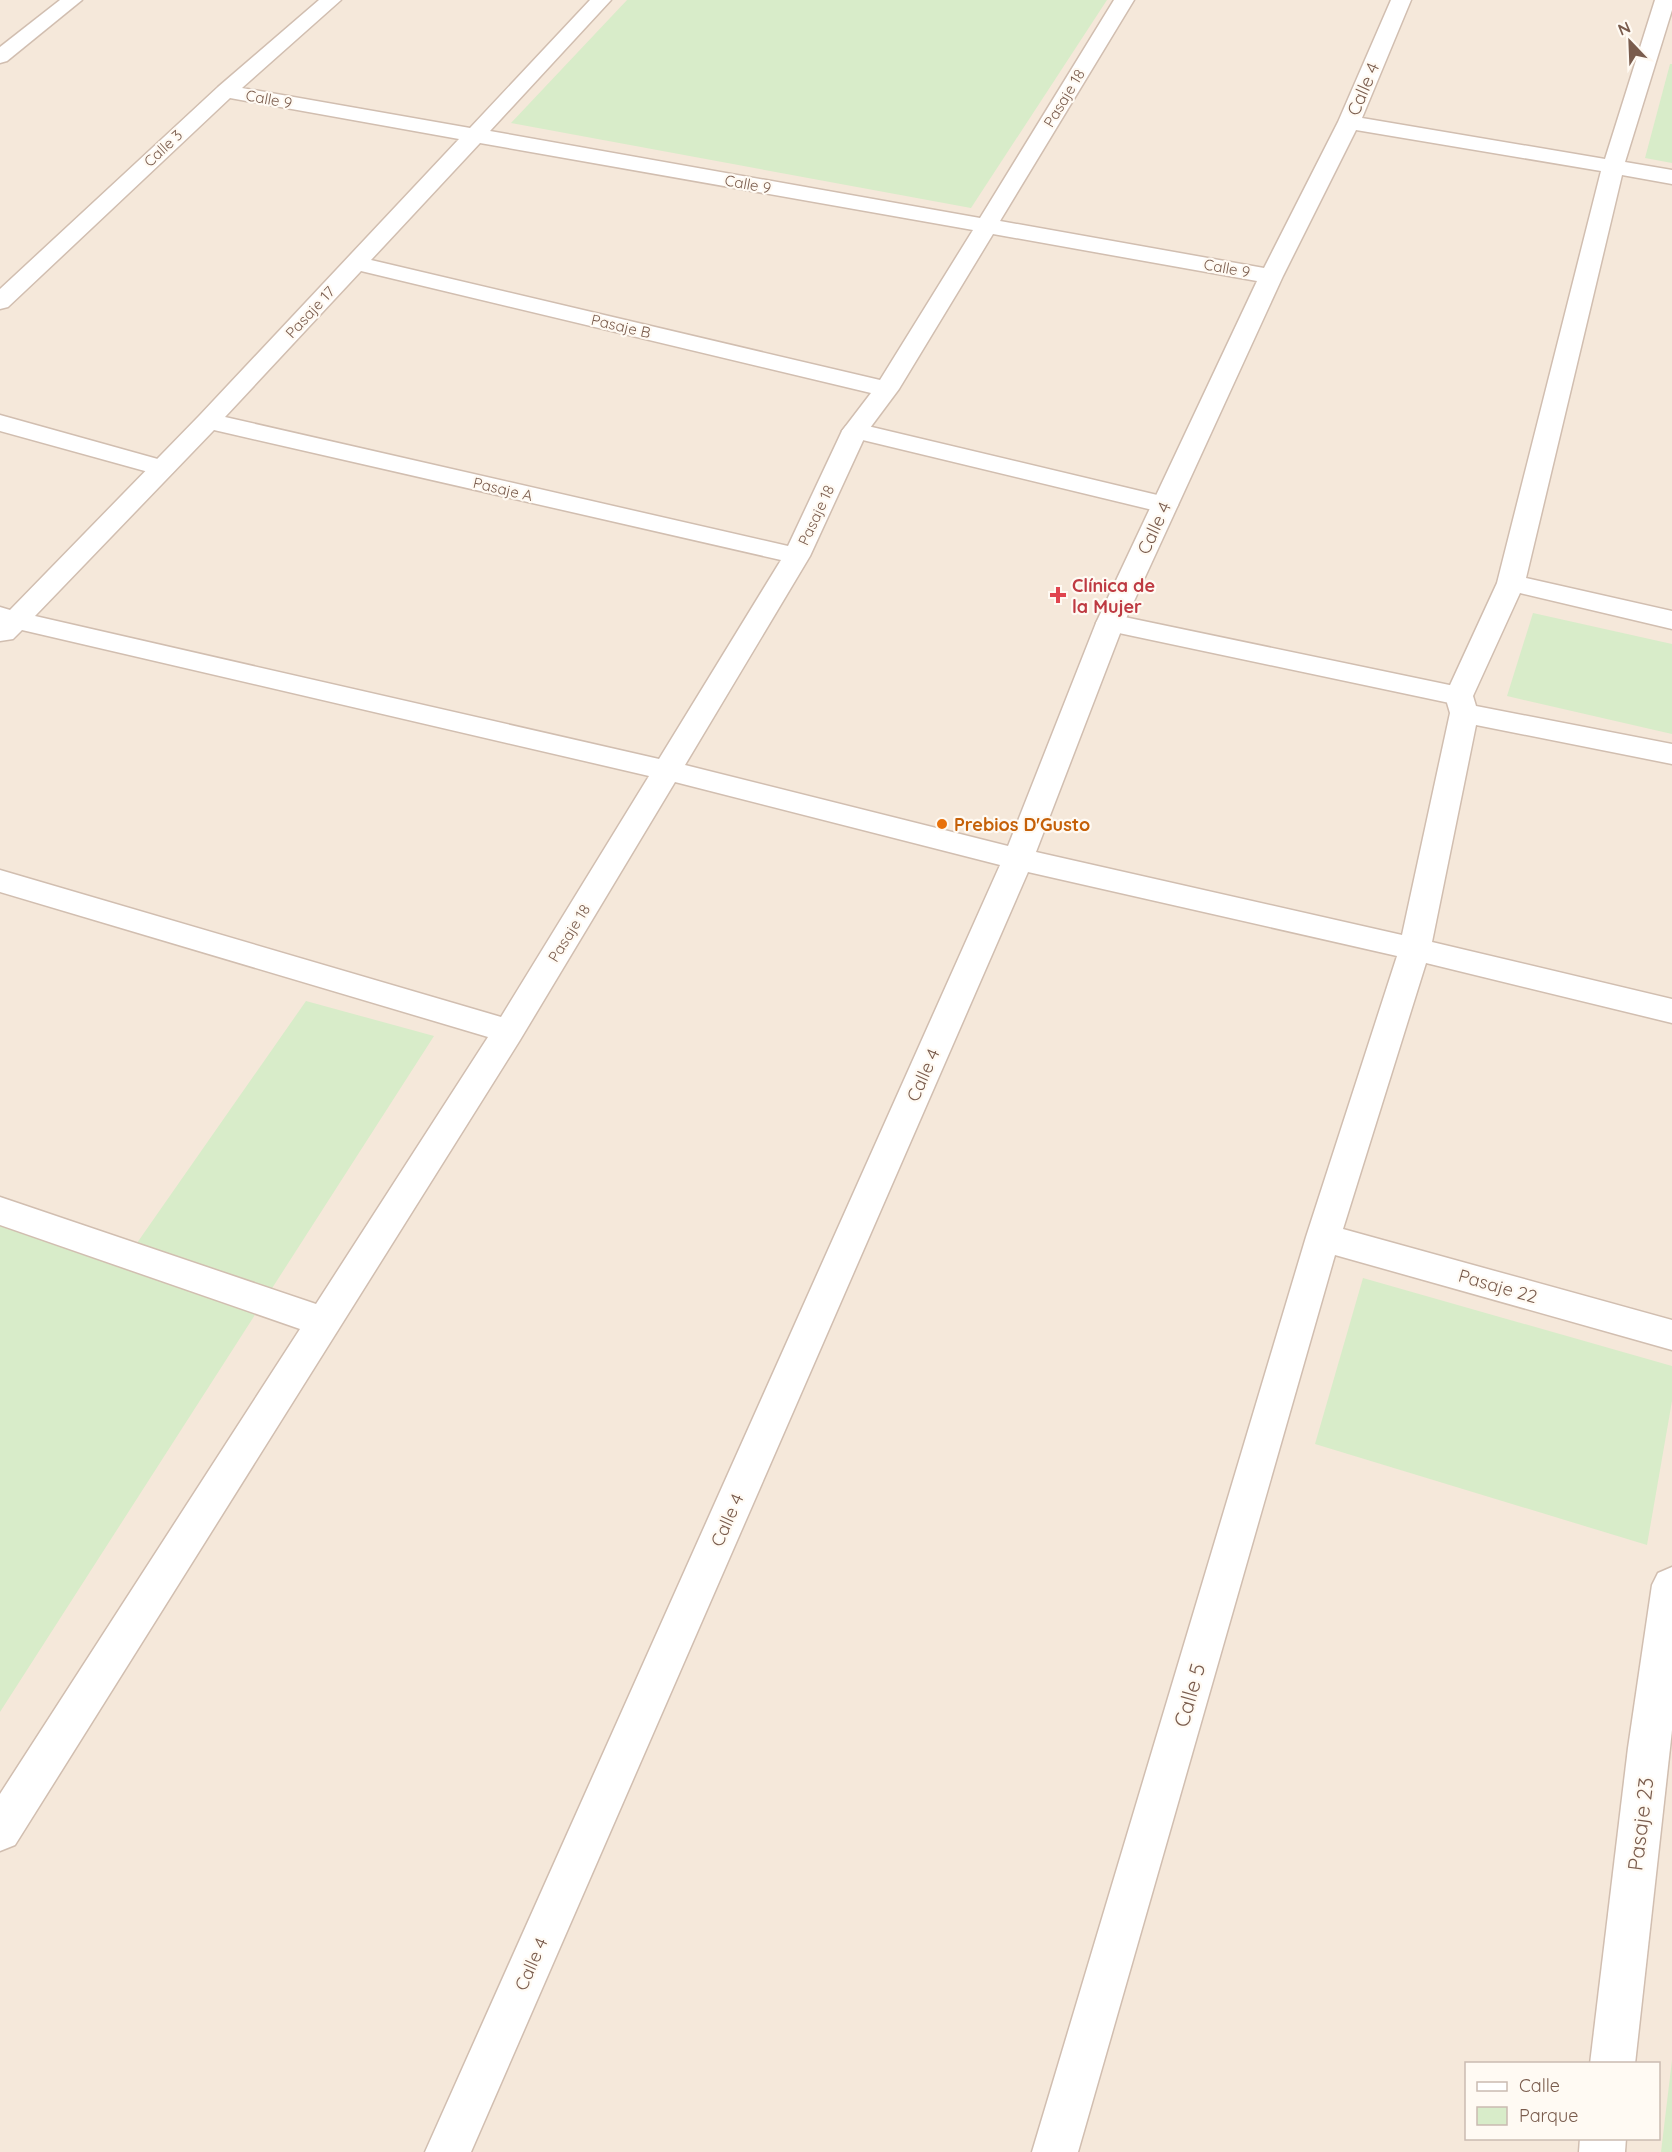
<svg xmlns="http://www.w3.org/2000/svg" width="1672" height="2152" font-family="Quicksand,sans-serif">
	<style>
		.residential { fill: #f5e8da; fill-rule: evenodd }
		.green { fill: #d8ecc9 }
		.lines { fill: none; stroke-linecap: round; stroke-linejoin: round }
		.pedestrian-casing { stroke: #d1beb0; stroke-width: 3 }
		.minor-casing { stroke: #d1beb0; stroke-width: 3 }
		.pedestrian { fill: #fff; fill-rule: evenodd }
		.minor { fill: #fff; fill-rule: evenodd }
		.health-dot { fill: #e0444e; stroke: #fffaf3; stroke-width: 2 }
		.food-dot { fill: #e8710a; stroke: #fffaf3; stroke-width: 2 }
		.labels { text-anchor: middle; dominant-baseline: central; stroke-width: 4.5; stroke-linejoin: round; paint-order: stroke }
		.far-street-label { font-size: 15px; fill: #7a5c4d; stroke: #fffaf3 }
		.street-label { font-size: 18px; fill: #7a5c4d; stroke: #fffaf3 }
		.health-label { font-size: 18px; font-weight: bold; fill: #be3a42; stroke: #fffaf3; text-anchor: start }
		.food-label { font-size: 18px; font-weight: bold; fill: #c56008; stroke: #fffaf3; text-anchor: start }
		.near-street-label { font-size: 21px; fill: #7a5c4d; stroke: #fffaf3 }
	</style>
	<rect width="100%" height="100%" fill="#fdf6ec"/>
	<!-- residential -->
	<path class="residential" d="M0 0H1672V2152H0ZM1466 2064H1658V2138H1466Z"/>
	<!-- green -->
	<g class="green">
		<path d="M627 0H1107L971 208 511 123Z"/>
		<path d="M1670 64H1672V163L1645 158Z"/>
		<path d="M1533 613 1672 644V734L1507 696Z"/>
		<path d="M306 1001 434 1036 0 1712V1224L123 1263Z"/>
		<path d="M1363 1278 1672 1366V1401L1647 1545 1315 1444Z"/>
		<path d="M1672 2060V2152H1661Z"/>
	</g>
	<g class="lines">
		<defs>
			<g id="pedestrian">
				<path d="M0 415 172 463 176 468 172 473 163 476 0 431Z"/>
				<path d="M855 423 1174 499 1178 505 1174 511 1165 513 846 436 842 431 846 426Z"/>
				<path d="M1110 614 1459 687 1469 689 1473 696 1469 703 1459 705 1100 629 1096 623 1100 617Z"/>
			</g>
			<g id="minor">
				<path d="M60 0H82L7 61 0 63V47Z"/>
				<path d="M319 0H341L242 88 470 128 590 0H611L490 131 980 218 1114 0H1134L1000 221 1264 268 1338 122 1391 0H1411L1362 118 1605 159 1655 0H1672V10L1625 162 1672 170V184L1622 175 1526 578 1672 611V629L1520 593 1473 696 1476 706 1672 744V764L1476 725 1432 942 1672 999V1023L1426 963 1343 1229 1672 1320V1350L1335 1255 1078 2152H1032L1306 1237 1397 956 1028 872 471 2152H425L1000 865 675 782 520 1040 15 1845 0 1851V1794L300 1329 0 1225V1197L316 1304 488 1037 0 892V870L501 1017 649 776 22 630 13 639 0 641V607L10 610 199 416 459 139 230 98 8 307 0 309V289L218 87ZM1356 130 1601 171 1497 583 1445 696 1450 713 1402 935 1036 852 1124 623 1283 276ZM480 143 973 230 880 380 371 260ZM993 234 1257 281 1096 623 1008 846 685 765 810 556 867 432 899 389ZM361 271 871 393 842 431 788 546 225 417ZM214 430 781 560 659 759 35 616Z"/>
				<path d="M1672 1567V1730L1635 2064H1590L1628 1748 1652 1585 1658 1573Z"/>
				<path d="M1580 2138H1626L1625 2152H1579Z"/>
			</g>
		</defs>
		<!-- pedestrian casing -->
		<use href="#pedestrian" class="pedestrian-casing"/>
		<!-- minor casing -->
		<use href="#minor" class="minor-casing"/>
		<!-- pedestrian -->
		<use href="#pedestrian" class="pedestrian"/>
		<!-- minor -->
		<use href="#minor" class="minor"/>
	</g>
	<!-- markers -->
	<path class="health-dot" d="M1055 586h6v6h6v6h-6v6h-6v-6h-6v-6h6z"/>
	<circle class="food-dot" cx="942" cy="824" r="6"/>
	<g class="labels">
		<!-- far-street labels -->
		<g class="far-street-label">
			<text transform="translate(1064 98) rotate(-59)">Pasaje 18</text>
			<text transform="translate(269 99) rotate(10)">Calle 9</text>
			<text transform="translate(163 148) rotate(-43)">Calle 3</text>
			<text transform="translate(748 184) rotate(10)">Calle 9</text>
			<text transform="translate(1227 268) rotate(10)">Calle 9</text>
			<text transform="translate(310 312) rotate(-47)">Pasaje 17</text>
			<text transform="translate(621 326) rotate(13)">Pasaje B</text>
			<text transform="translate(503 489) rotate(13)">Pasaje A</text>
			<text transform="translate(816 515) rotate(-65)">Pasaje 18</text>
			<text transform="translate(569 933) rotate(-58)">Pasaje 18</text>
		</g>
		<!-- street labels -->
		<g class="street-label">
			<text transform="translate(1363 89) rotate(-67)">Calle 4</text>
			<text transform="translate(1154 528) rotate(-65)">Calle 4</text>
			<text transform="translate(923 1075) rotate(-66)">Calle 4</text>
			<text transform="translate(1498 1286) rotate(16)">Pasaje 22</text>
			<text transform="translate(727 1520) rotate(-66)">Calle 4</text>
			<text transform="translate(531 1964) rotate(-66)">Calle 4</text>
		</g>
		<!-- health labels -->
		<g class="health-label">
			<text x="1072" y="585">Clínica de<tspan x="1072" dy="21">la Mujer</tspan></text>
		</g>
		<!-- food labels -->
		<g class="food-label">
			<text x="954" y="824">Prebios D'Gusto</text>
		</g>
		<!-- near-street labels -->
		<g class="near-street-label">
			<text transform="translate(1189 1695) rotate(-74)">Calle 5</text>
			<text transform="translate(1640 1824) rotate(-83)">Pasaje 23</text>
		</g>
	</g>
	<!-- legend -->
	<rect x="1465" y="2062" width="195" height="78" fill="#fffaf3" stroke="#cabbb1" stroke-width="1.5"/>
	<rect x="1477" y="2082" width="30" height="9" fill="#ffffff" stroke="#cabbb1" stroke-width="1.5"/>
	<text x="1519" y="2092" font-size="18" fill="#7a5c4d">Calle</text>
	<rect x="1477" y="2107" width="30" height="18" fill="#d8ecc9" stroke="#cabbb1" stroke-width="1.5"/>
	<text x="1519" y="2122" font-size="18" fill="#7a5c4d">Parque</text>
	<!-- north arrow -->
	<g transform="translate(1630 42) rotate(337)" stroke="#fffaf3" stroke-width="4.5" paint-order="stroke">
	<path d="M0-4.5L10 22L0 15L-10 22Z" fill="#7a5c4d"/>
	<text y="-9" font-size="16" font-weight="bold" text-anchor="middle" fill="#7a5c4d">N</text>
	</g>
</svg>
